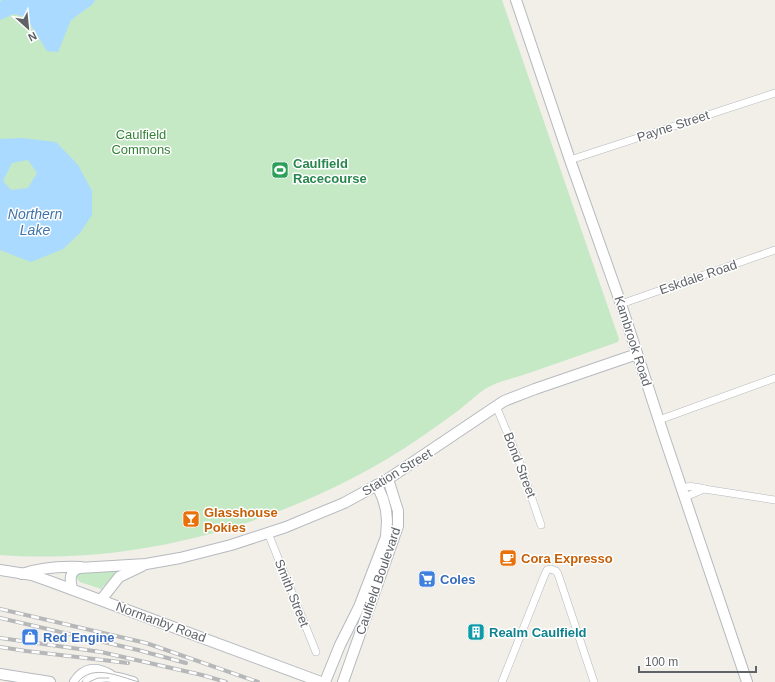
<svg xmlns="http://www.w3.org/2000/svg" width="775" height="682" font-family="Helvetica,sans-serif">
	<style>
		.green { fill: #c5e8c5 }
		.water { fill: #aadaff; fill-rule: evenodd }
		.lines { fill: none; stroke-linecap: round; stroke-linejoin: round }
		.street-casing { stroke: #b5b8bc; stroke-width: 8 }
		.secondary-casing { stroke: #b6babf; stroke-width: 12 }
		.street { stroke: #fff; stroke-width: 7 }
		.secondary { stroke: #fff; stroke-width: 10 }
		.tram { stroke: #b6b7b8; stroke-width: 1 }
		.rail-casing { stroke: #b6b7b8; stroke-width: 4 }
		.rail { stroke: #fff; stroke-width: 2.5; stroke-dasharray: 8; stroke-linecap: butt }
		.labels { text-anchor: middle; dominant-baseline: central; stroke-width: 3; stroke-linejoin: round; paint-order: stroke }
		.street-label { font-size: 13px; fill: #5f6368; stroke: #fff }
		.park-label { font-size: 13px; fill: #348238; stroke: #fff }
		.leisure-label { font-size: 13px; font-weight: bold; fill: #27864d; stroke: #fff; text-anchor: start }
		.food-label { font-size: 13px; font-weight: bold; fill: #c56008; stroke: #fff; text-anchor: start }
		.shop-label { font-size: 13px; font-weight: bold; fill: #366cbe; stroke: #fff; text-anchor: start }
		.culture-label { font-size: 13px; font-weight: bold; fill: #0d838f; stroke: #fff; text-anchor: start }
		.water-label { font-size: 14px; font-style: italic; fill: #4174aa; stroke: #fff }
	</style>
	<rect width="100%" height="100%" fill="#f1efe8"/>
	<!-- green -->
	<g class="green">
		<path d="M0 0H502L619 339 618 342C587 353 557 363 526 374 514 378 496 382 485 389 476 395 468 403 459 410 436 427 412 444 387 459 272 527 134 565 0 555Z"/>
		<path d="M120 568 101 589 80 582 77 579 78 572Z"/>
	</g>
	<!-- water -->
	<g class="water">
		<path d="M2 0H95L93 4 71 20 58 52 47 51 26 17 14 14 0 20V2Z"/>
		<path d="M21 138 56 142 78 165 92 191V215L80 233 63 249 31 262 0 250V139ZM28 160 37 173 28 188 11 190 3 181 12 163Z"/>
	</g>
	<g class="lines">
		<defs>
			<g id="street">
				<path d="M570 160 775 93"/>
				<path d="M621 304 775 250"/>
				<path d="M496 406 519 461 541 525"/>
				<path d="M659 420 775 378"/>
				<path d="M682 488C691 486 696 486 704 489L775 500"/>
				<path d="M685 497 704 489"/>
				<path d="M268 533 316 652"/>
				<path d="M502 682 545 574 547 570 551 569 556 571 558 574 594 682"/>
			</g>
			<g id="secondary">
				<path d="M516 0 570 160 621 304 665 439 747 682"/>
				<path d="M0 570 32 575 49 581 321 682"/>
				<path d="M22 574C42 567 61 566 81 567"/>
				<path d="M72 589C70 580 69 571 79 568L146 564 180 558 231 545 286 527 344 503 388 479 504 401 535 389 637 354"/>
				<path d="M101 600 119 577 142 566"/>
				<path d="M0 674C17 677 33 679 50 682"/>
				<path d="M75 682C84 668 96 667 110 675"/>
				<path d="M88 682C102 672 118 678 133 682"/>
				<path d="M325 682 340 645 359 607 386 537 387 521 386 510 383 499 377 485"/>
				<path d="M343 682 398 526V511L388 479"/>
			</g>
		</defs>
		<!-- street casing -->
		<use href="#street" class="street-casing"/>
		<!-- secondary casing -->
		<use href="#secondary" class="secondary-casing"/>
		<!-- street -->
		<use href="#street" class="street"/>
		<!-- secondary -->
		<use href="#secondary" class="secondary"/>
		<!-- tram -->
		<g class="tram">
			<path d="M78 682C93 663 120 677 139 682"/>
			<path d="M89 682 98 678H109"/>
		</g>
		<defs>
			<g id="rail">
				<path d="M0 609 146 643 258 682"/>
				<path d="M0 618 138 650 186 663"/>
				<path d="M0 638 101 652 202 675 226 682"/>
				<path d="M0 647 26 651 128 663"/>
			</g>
		</defs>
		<!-- rail casing -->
		<use href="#rail" class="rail-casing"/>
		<!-- rail -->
		<use href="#rail" class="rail"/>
	</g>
	<!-- icons -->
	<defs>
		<symbol id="stadium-square" viewBox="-11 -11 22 22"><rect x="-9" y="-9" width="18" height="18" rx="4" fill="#2e9e5b" stroke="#fff"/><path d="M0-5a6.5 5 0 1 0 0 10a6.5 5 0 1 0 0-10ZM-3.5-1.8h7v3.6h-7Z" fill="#fff"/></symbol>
		<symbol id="bar-square" viewBox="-11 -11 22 22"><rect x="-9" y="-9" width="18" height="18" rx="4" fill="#e8710a" stroke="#fff"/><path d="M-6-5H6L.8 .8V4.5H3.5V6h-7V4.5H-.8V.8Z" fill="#fff"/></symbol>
		<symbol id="cafe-square" viewBox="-11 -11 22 22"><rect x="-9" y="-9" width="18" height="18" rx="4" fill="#e8710a" stroke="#fff"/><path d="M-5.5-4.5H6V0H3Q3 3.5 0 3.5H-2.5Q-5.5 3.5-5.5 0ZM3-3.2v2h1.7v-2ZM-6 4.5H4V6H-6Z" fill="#fff"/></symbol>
		<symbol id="supermarket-square" viewBox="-11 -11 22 22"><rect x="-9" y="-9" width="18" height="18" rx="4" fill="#3f7fe0" stroke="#fff"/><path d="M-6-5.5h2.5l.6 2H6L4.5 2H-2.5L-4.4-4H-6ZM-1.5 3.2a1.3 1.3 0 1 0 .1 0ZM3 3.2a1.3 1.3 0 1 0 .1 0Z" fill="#fff"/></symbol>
		<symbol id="building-square" viewBox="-11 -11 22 22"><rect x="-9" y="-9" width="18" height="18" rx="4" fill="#0f9aa8" stroke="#fff"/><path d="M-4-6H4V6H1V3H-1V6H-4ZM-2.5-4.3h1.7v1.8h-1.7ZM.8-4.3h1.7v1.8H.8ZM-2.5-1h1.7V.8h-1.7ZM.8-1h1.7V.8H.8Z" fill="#fff"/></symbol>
		<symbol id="shop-square" viewBox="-11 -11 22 22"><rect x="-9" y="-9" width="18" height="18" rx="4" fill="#3f7fe0" stroke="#fff"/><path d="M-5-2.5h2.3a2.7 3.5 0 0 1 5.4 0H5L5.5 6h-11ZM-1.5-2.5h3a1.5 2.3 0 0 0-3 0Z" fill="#fff"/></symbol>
	</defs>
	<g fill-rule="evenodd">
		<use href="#stadium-square" x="270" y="160" width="20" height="20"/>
		<use href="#bar-square" x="181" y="509" width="20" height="20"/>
		<use href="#cafe-square" x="498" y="548" width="20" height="20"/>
		<use href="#supermarket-square" x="417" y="569" width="20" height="20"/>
		<use href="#building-square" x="466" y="622" width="20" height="20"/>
		<use href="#shop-square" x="20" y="627" width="20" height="20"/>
	</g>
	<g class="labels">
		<!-- street labels -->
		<g class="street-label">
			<text transform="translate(673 126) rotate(-18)">Payne Street</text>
			<text transform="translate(698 277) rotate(-19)">Eskdale Road</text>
			<text transform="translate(633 341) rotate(72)">Kambrook Road</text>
			<text transform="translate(520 465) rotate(69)">Bond Street</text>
			<text transform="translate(397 472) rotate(-31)">Station Street</text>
			<text transform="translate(378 581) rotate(-71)">Caulfield Boulevard</text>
			<text transform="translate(292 593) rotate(68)">Smith Street</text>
			<text transform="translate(161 622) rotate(20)">Normanby Road</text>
		</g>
		<!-- park labels -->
		<g class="park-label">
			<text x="141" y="134">Caulfield<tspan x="141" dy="15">Commons</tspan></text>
		</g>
		<!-- leisure labels -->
		<g class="leisure-label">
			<text x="293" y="163">Caulfield<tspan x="293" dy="15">Racecourse</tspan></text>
		</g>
		<!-- food labels -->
		<g class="food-label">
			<text x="204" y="512">Glasshouse<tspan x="204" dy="15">Pokies</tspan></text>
			<text x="521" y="558">Cora Expresso</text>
		</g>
		<!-- shop labels -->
		<g class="shop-label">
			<text x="440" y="579">Coles</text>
			<text x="43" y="637">Red Engine</text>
		</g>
		<!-- culture labels -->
		<g class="culture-label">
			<text x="489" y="632">Realm Caulfield</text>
		</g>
		<!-- water labels -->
		<g class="water-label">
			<text x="35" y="214">Northern<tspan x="35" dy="16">Lake</tspan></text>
		</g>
	</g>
	<!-- north arrow -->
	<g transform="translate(28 28) rotate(153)" stroke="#ffffff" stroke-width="3" paint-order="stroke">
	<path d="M0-3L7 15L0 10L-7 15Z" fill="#5f6368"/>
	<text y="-6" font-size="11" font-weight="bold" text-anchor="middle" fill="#5f6368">N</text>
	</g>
	<!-- scale -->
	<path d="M639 666v6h117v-6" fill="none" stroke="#5f6368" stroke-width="2"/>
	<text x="645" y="666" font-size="12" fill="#5f6368" stroke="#ffffff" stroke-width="3" paint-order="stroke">100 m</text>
</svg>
